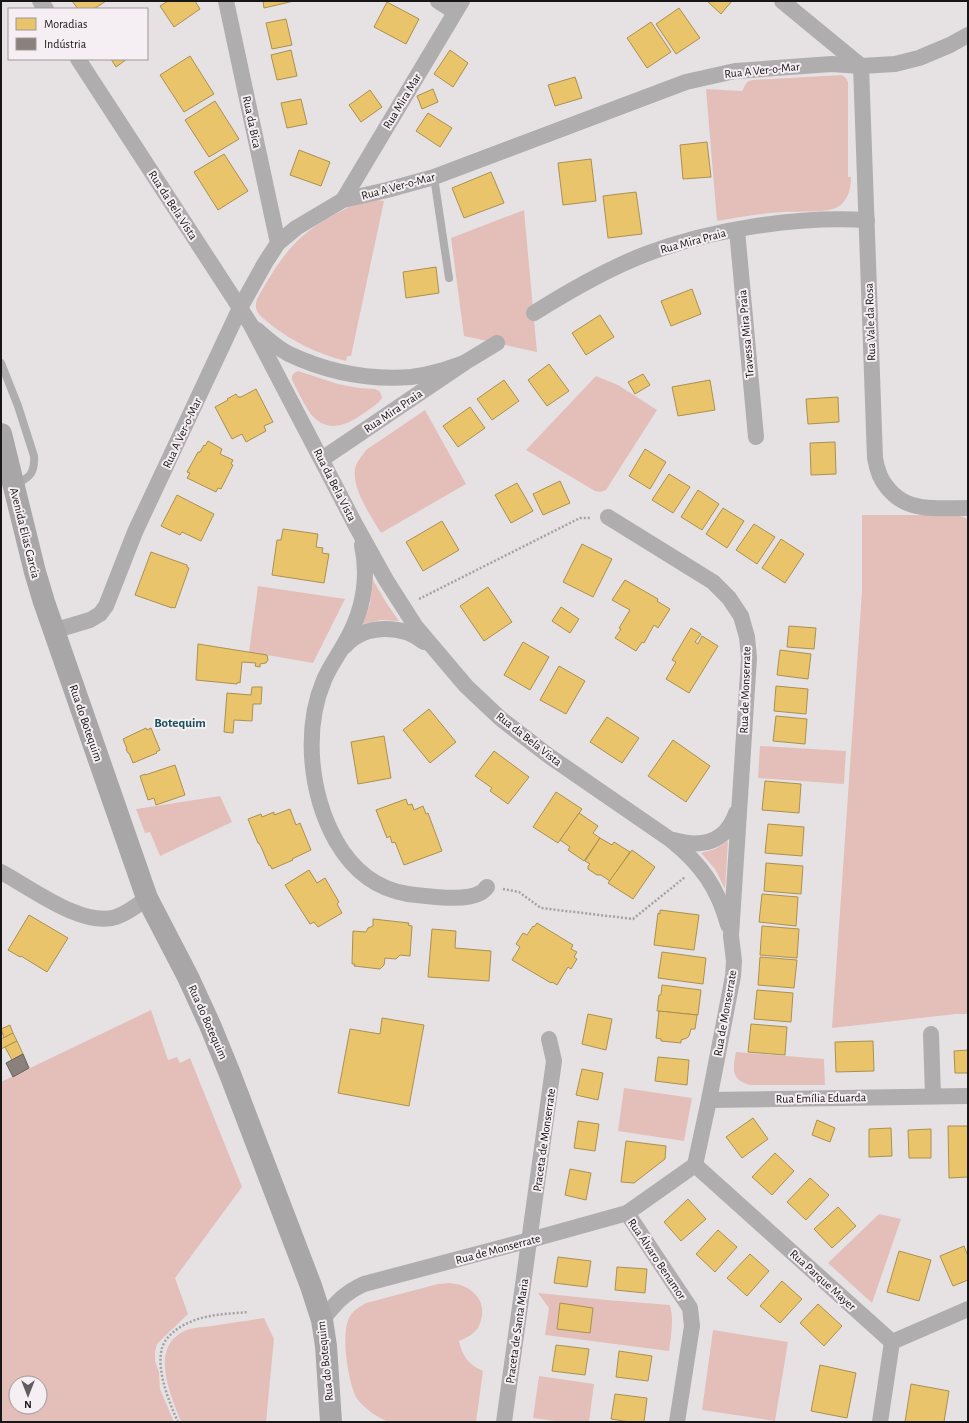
<svg xmlns="http://www.w3.org/2000/svg" width="969" height="1423" font-family="'Alegreya Sans',sans-serif">
	<style>
		.green { fill: #e4bfba; fill-rule: evenodd }
		.homes { fill: #e9c46a; stroke: #aa9051 }
		.industry { fill: #8a817c; stroke: #68615e }
		.lines { fill: none; stroke-linecap: round; stroke-linejoin: round }
		.path { stroke: #a4a1a3; stroke-width: 2.5; stroke-dasharray: 2 2; stroke-linecap: butt }
		.service { stroke: #b0adae; stroke-width: 8 }
		.minor { stroke: #b0adae; stroke-width: 16 }
		.primary { stroke: #a9a6a8; stroke-width: 22 }
		.labels { text-anchor: middle; dominant-baseline: central; stroke-width: 4; stroke-linejoin: round; paint-order: stroke }
		.street-label { font-size: 12px; fill: #181617; stroke: #f5eef2 }
		.neighbourhood-label { font-size: 13px; font-weight: bold; fill: #17525b; stroke: #f5eef2 }
	</style>
	<rect width="100%" height="100%" fill="#e6e2e4"/>
	<!-- green -->
	<g class="green">
		<path d="M842 75 846 78 848 82V177H851C851 189 848 202 836 208 824 213 798 211 784 212 762 213 739 217 717 221L706 89 742 91 747 82 752 80Z"/>
		<path d="M377 200 384 201 351 356H347L346 361C318 354 293 342 270 324 266 320 259 316 257 311 255 307 256 303 257 299 278 262 293 237 332 216 339 212 346 208 354 205 361 203 370 201 377 200Z"/>
		<path d="M524 210 537 352 464 336 451 238Z"/>
		<path d="M298 371 338 384 359 388 375 389 379 391 381 394 382 398 379 402C359 417 332 441 310 413 303 403 298 391 292 380V376L294 373Z"/>
		<path d="M596 376 618 385 657 410 606 490 600 492 595 491 526 450Z"/>
		<path d="M425 410 466 484 381 533C371 516 352 490 355 469 356 462 362 456 366 450Z"/>
		<path d="M862 515H957L968 519V1014H956L832 1028 862 591Z"/>
		<path d="M373 580 387 604 399 621 381 620 363 624 370 604Z"/>
		<path d="M258 586 345 599 313 663 249 652Z"/>
		<path d="M760 746 846 751 844 784 758 778Z"/>
		<path d="M220 796 232 822 160 856 150 832 145 833 136 809Z"/>
		<path d="M728 841 725 889 715 869 701 853 715 849Z"/>
		<path d="M151 1010 168 1060 177 1057 180 1063 190 1058 242 1187 175 1278 188 1314 164 1337 157 1344 155 1352V1361L159 1372 160 1389 174 1422H1V1082ZM16 1383H40V1407H16Z"/>
		<path d="M736 1052 824 1059 825 1085H750C730 1080 733 1069 736 1052Z"/>
		<path d="M624 1088 692 1098 684 1141 618 1131Z"/>
		<path d="M879 1214 901 1219 872 1303 828 1263Z"/>
		<path d="M449 1283C472 1284 490 1302 479 1326 475 1334 466 1338 459 1341 462 1356 469 1365 483 1371L476 1422C455 1422 435 1422 415 1422 407 1422 397 1423 390 1422 380 1420 361 1406 356 1397 348 1381 340 1332 350 1316 354 1310 359 1307 366 1303L438 1284Z"/>
		<path d="M538 1293 607 1300 670 1305C674 1320 671 1335 669 1351L545 1335 549 1308Z"/>
		<path d="M264 1318 274 1339 266 1422H181C170 1394 148 1345 187 1330 195 1327 204 1327 212 1326 229 1323 247 1321 264 1318Z"/>
		<path d="M713 1330 788 1342 775 1421 702 1410Z"/>
		<path d="M539 1376 594 1384 589 1422H562L533 1418Z"/>
	</g>
	<!-- homes -->
	<g class="homes">
		<path d="M72 1H106L94 9H78Z"/>
		<path d="M168 1H195L200 9 174 27 160 6Z"/>
		<path d="M263 1H294L264 8Z"/>
		<path d="M707 1H732L721 14Z"/>
		<path d="M387 2 419 19 406 44 374 27Z"/>
		<path d="M679 8 700 38 676 54 656 24Z"/>
		<path d="M286 19 292 45 272 49 266 23Z"/>
		<path d="M651 22 671 52 647 68 627 38Z"/>
		<path d="M291 50 297 76 277 80 271 55Z"/>
		<path d="M450 50 468 63 453 87 434 74Z"/>
		<path d="M190 56 214 94 184 112 160 75Z"/>
		<path d="M111 59H127L116 67Z"/>
		<path d="M575 77 582 98 555 106 548 85Z"/>
		<path d="M433 89 438 102 422 109 417 96Z"/>
		<path d="M370 90 382 107 361 122 349 105Z"/>
		<path d="M301 99 307 124 287 128 281 103Z"/>
		<path d="M215 101 239 139 209 157 185 120Z"/>
		<path d="M428 113 452 128 440 147 416 131Z"/>
		<path d="M707 142 711 177 683 179 680 145Z"/>
		<path d="M299 150 330 162 321 186 290 175Z"/>
		<path d="M224 154 248 191 218 210 194 172Z"/>
		<path d="M591 159 596 201 563 205 558 163Z"/>
		<path d="M491 172 504 203 464 218 452 188Z"/>
		<path d="M636 192 642 234 608 238 603 196Z"/>
		<path d="M436 267 439 293 406 298 403 272Z"/>
		<path d="M692 289 701 314 671 326 661 301Z"/>
		<path d="M600 315 614 337 586 355 572 333Z"/>
		<path d="M549 364 569 391 547 406 528 380Z"/>
		<path d="M643 374 650 385 635 394 628 382Z"/>
		<path d="M504 380 519 401 492 420 477 399Z"/>
		<path d="M710 380 715 410 678 416 672 387Z"/>
		<path d="M256 389 273 422 264 426 266 431 246 442 242 434 232 439 215 407 228 400 227 399 236 394 238 397H241Z"/>
		<path d="M838 397 839 422 808 424 806 399Z"/>
		<path d="M470 407 485 428 458 447 443 426Z"/>
		<path d="M208 441 222 449 220 454 233 460 231 464 233 465 221 489 218 488 216 492 187 478 190 473 187 472 198 452H200L204 445 205 446Z"/>
		<path d="M835 442 836 474 811 475 810 443Z"/>
		<path d="M645 449 666 462 650 489 629 476Z"/>
		<path d="M669 474 690 487 673 513 652 500Z"/>
		<path d="M560 481 570 503 543 515 533 494Z"/>
		<path d="M517 483 533 511 511 523 495 495Z"/>
		<path d="M698 490 719 504 702 530 681 517Z"/>
		<path d="M177 495 214 514 201 541 182 532 180 535 161 526Z"/>
		<path d="M723 508 744 521 727 548 706 534Z"/>
		<path d="M442 521 459 550 423 571 406 542Z"/>
		<path d="M754 524 775 537 757 564 736 550Z"/>
		<path d="M283 529 318 534 316 547 323 548 322 553 329 554 324 583 272 575 277 540H281Z"/>
		<path d="M781 539 804 554 785 583 762 568Z"/>
		<path d="M582 544 612 559 593 597 563 582Z"/>
		<path d="M151 552 187 565V567L189 568 175 608 172 607V608L135 595Z"/>
		<path d="M625 580 658 599 657 601 670 609 658 628 654 625 644 643 642 642 636 651 615 638 621 629 619 628 630 610 612 600Z"/>
		<path d="M488 587 512 622 484 641 460 606Z"/>
		<path d="M561 607 579 619 570 633 552 621Z"/>
		<path d="M789 626 816 628 814 649 787 647Z"/>
		<path d="M691 628 701 634 695 642 698 644 702 636 718 646 689 693 666 679 676 662 672 660Z"/>
		<path d="M523 642 549 657 530 690 504 675Z"/>
		<path d="M198 644 267 655 268 660 266 663 260 664V667L255 666 256 663 242 662 240 683 238 682 237 684 196 680Z"/>
		<path d="M780 650 811 654 808 679 777 675Z"/>
		<path d="M559 666 585 681 566 714 540 700Z"/>
		<path d="M776 686 808 689 806 714 774 711Z"/>
		<path d="M252 687H262L261 704H253L252 721 234 720 233 733 224 732 227 693 251 695Z"/>
		<path d="M429 709 456 742 430 763 403 730Z"/>
		<path d="M776 716 807 719 805 744 773 741Z"/>
		<path d="M607 717 639 738 622 763 590 742Z"/>
		<path d="M146 728 147 730 151 728 160 750 156 752 157 753 133 763 129 753H128L126 749H127L123 739Z"/>
		<path d="M384 736 391 778 358 784 351 742Z"/>
		<path d="M673 740 710 766 686 802 648 776Z"/>
		<path d="M494 751 529 777 508 804 490 791 492 788 475 776Z"/>
		<path d="M175 765 185 795 156 805 154 798 148 800 140 776 145 774V775Z"/>
		<path d="M765 781 801 784 799 813 762 810Z"/>
		<path d="M556 792 582 809 558 843 533 827Z"/>
		<path d="M406 799 408 805 412 804 414 810 423 806 426 814 428 813 442 851 404 865 395 842 392 843 390 836 387 838 376 810Z"/>
		<path d="M290 809 296 825 300 823 311 850 292 859 293 860 272 869 270 865 269 866 262 849 259 843H258L248 819 261 814 262 817 274 812V815Z"/>
		<path d="M579 813 598 826 593 833 600 838 584 861 568 850 570 847 560 840Z"/>
		<path d="M768 824 804 827 802 856 765 853Z"/>
		<path d="M600 838 612 845 614 842 630 852 610 881 601 875H597L588 869V866L590 864 585 861Z"/>
		<path d="M632 850 655 867 633 899 608 883Z"/>
		<path d="M766 863 803 866 801 894 764 891Z"/>
		<path d="M309 870 317 883 325 878 339 902 337 904 342 913 318 927 314 922 310 924 285 885Z"/>
		<path d="M762 894 798 897 796 926 759 922Z"/>
		<path d="M660 910 699 915 694 950 654 945 658 913 660 914Z"/>
		<path d="M29 915 68 938 47 972 21 956 20 957 8 950Z"/>
		<path d="M373 919 409 923 408 925 412 926 410 956 400 955 396 959 385 958 384 965 380 969 354 966 355 964H352L353 931 366 932 368 928 373 926Z"/>
		<path d="M537 923 573 945 571 949 577 952 574 957 577 959 571 969 568 967 557 985 552 982 551 983 512 960 520 947 516 944 523 933 527 935 533 926 534 927Z"/>
		<path d="M762 926 799 929 797 958 760 955Z"/>
		<path d="M432 929 456 931 455 948 491 951 489 981 428 977Z"/>
		<path d="M662 952 706 958 703 984 658 978Z"/>
		<path d="M760 957 797 960 794 988 758 985Z"/>
		<path d="M662 985 701 990 698 1015 657 1011 659 995H661Z"/>
		<path d="M757 990 793 993 791 1022 754 1019Z"/>
		<path d="M659 1011 697 1015 695 1029H691L689 1036 687 1038 681 1040V1043L661 1041V1039L656 1038Z"/>
		<path d="M588 1014 612 1019 606 1050 582 1044Z"/>
		<path d="M382 1018 424 1025 409 1106 338 1093 350 1029 380 1034Z"/>
		<path d="M751 1024 787 1027 785 1055 748 1052Z"/>
		<path d="M10 1025 13 1033 4 1038 1 1029Z"/>
		<path d="M13 1033 17 1041 1 1049V1039Z"/>
		<path d="M17 1041 23 1054 12 1060 5 1047Z"/>
		<path d="M873 1041 874 1071 836 1072 835 1042Z"/>
		<path d="M968 1050V1073H955L954 1051Z"/>
		<path d="M658 1057 689 1060 687 1085 655 1081Z"/>
		<path d="M582 1069 603 1073 598 1100 576 1095Z"/>
		<path d="M753 1118 768 1139 742 1158 726 1137Z"/>
		<path d="M817 1120 835 1128 830 1142 812 1135Z"/>
		<path d="M578 1121 599 1124 595 1151 574 1148Z"/>
		<path d="M948 1126H968V1177L949 1178Z"/>
		<path d="M891 1128 892 1156 869 1157V1129Z"/>
		<path d="M931 1129V1158H909L908 1130Z"/>
		<path d="M626 1141 666 1146 665 1159 634 1183 621 1182Z"/>
		<path d="M775 1153 794 1171 772 1195 752 1177Z"/>
		<path d="M570 1169 591 1173 586 1200 565 1195Z"/>
		<path d="M810 1178 829 1195 806 1220 787 1202Z"/>
		<path d="M688 1199 706 1219 681 1241 664 1222Z"/>
		<path d="M838 1207 856 1226 832 1248 814 1229Z"/>
		<path d="M718 1230 737 1247 715 1272 696 1254Z"/>
		<path d="M964 1246 968 1256V1280L953 1286 940 1256Z"/>
		<path d="M899 1251 931 1260 919 1301 887 1292Z"/>
		<path d="M750 1254 769 1271 747 1296 727 1278Z"/>
		<path d="M558 1257 591 1261 587 1287 554 1283Z"/>
		<path d="M617 1267 647 1269 645 1293 615 1290Z"/>
		<path d="M782 1281 802 1299 780 1323 760 1306Z"/>
		<path d="M560 1303 593 1308 590 1333 557 1329Z"/>
		<path d="M818 1304 842 1326 824 1346 800 1323Z"/>
		<path d="M556 1345 589 1349 585 1375 552 1371Z"/>
		<path d="M619 1351 652 1356 648 1381 616 1377Z"/>
		<path d="M820 1365 856 1373 847 1418 811 1411Z"/>
		<path d="M911 1384 949 1391 944 1422H905Z"/>
		<path d="M615 1394 647 1398 644 1422H630L611 1419Z"/>
	</g>
	<!-- industry -->
	<path class="industry" d="M23 1054 29 1068 13 1077 6 1063Z"/>
	<g class="lines">
		<!-- path -->
		<g class="path">
			<path d="M419 599 580 518H591"/>
			<path d="M503 889 519 892 541 908 633 919 685 877"/>
			<path d="M178 1422C169 1402 156 1370 162 1348 165 1337 178 1327 188 1323 206 1314 229 1314 248 1312"/>
		</g>
		<!-- service -->
		<g class="service">
			<path d="M434 177 449 278"/>
			<path d="M1 363 18 406 34 456C35 474 29 478 14 485"/>
		</g>
		<!-- minor -->
		<g class="minor">
			<path d="M40 1 46 9"/>
			<path d="M226 1 278 243"/>
			<path d="M438 1 455 12"/>
			<path d="M782 1 861 66 875 458C876 464 878 471 880 476 899 514 932 508 968 508"/>
			<path d="M78 59 251 325 356 526 386 580 416 627 466 686 501 719 549 756 671 840C701 864 718 888 728 925"/>
			<path d="M343 200 462 1"/>
			<path d="M737 230 756 437"/>
			<path d="M534 313C569 291 607 269 646 254 712 229 797 216 867 220"/>
			<path d="M257 330C267 339 277 348 289 354 327 372 370 380 411 377 430 375 447 369 464 363"/>
			<path d="M322 459 464 363 497 343"/>
			<path d="M362 545C369 578 363 611 346 641 339 654 330 666 324 680 303 730 310 794 336 841 352 869 376 889 408 894 425 896 466 902 480 893 483 892 485 889 487 887"/>
			<path d="M53 631 90 620 100 614 106 606 135 532 240 308 265 263 278 243 296 228 343 200 387 190 434 177 686 82 735 71 832 64 861 66 895 64 919 58 950 45 968 35"/>
			<path d="M345 646C364 624 402 624 424 642"/>
			<path d="M673 840C701 848 726 843 736 813"/>
			<path d="M1 872C30 887 82 928 116 917 127 913 137 906 147 898"/>
			<path d="M931 1034 933 1096"/>
			<path d="M709 1100 968 1096"/>
			<path d="M695 1165 892 1342"/>
			<path d="M627 1213 690 1308 692 1326 677 1422"/>
			<path d="M322 1320C336 1303 344 1293 364 1284L530 1240 627 1213 695 1165 709 1100 733 976 734 961 731 936 749 658 747 637 741 616 729 598 713 582 608 517"/>
			<path d="M892 1342 968 1309"/>
			<path d="M504 1422 554 1061 549 1039"/>
			<path d="M880 1422 892 1342"/>
		</g>
		<!-- primary -->
		<path class="primary" d="M1 434 35 572 44 602 147 898 188 977 210 1025 230 1074 311 1286 322 1320 326 1346 331 1422"/>
	</g>
	<g class="labels">
		<!-- street labels -->
		<g class="street-label">
			<text transform="translate(762 70) rotate(-6)">Rua A Ver-o-Mar</text>
			<text transform="translate(402 101) rotate(-59)">Rua Mira Mar</text>
			<text transform="translate(252 122) rotate(78)">Rua da Bica</text>
			<text transform="translate(398 186) rotate(-15)">Rua A Ver-o-Mar</text>
			<text transform="translate(173 205) rotate(57)">Rua da Bela Vista</text>
			<text transform="translate(693 241) rotate(-15)">Rua Mira Praia</text>
			<text transform="translate(870 322) rotate(-92)">Rua Vale da Rosa</text>
			<text transform="translate(746 334) rotate(-95)">Travessa Mira Praia</text>
			<text transform="translate(393 411) rotate(-34)">Rua Mira Praia</text>
			<text transform="translate(182 433) rotate(-65)">Rua A Ver-o-Mar</text>
			<text transform="translate(335 485) rotate(63)">Rua da Bela Vista</text>
			<text transform="translate(25 533) rotate(76)">Avenida Elias Garcia</text>
			<text transform="translate(745 690) rotate(-88)">Rua de Monserrate</text>
			<text transform="translate(86 723) rotate(71)">Rua do Botequim</text>
			<text transform="translate(529 739) rotate(38)">Rua da Bela Vista</text>
			<text transform="translate(725 1013) rotate(-80)">Rua de Monserrate</text>
			<text transform="translate(208 1022) rotate(66)">Rua do Botequim</text>
			<text transform="translate(821 1098) rotate(-1)">Rua Emília Eduarda</text>
			<text transform="translate(544 1140) rotate(-82)">Praceta de Monserrate</text>
			<text transform="translate(498 1249) rotate(-15)">Rua de Monserrate</text>
			<text transform="translate(657 1259) rotate(56)">Rua Álvaro Benamor</text>
			<text transform="translate(823 1280) rotate(42)">Rua Parque Mayer</text>
			<text transform="translate(517 1331) rotate(-82)">Praceta de Santa Maria</text>
			<text transform="translate(325 1361) rotate(-96)">Rua do Botequim</text>
		</g>
		<!-- neighbourhood labels -->
		<g class="neighbourhood-label">
			<text x="180" y="723">Botequim</text>
		</g>
	</g>
	<!-- border -->
	<rect width="969" height="1423" fill="none" stroke="#181617" stroke-width="4"/>
	<!-- legend -->
	<rect x="8" y="8" width="140" height="52" fill="#f5eef2" stroke="#9d989a"/>
	<rect x="16" y="18" width="20" height="12" fill="#e9c46a" stroke="#9d989a"/>
	<text x="44" y="28" font-size="12" fill="#181617">Moradias</text>
	<rect x="16" y="38" width="20" height="12" fill="#8a817c" stroke="#9d989a"/>
	<text x="44" y="48" font-size="12" fill="#181617">Indústria</text>
	<!-- north arrow -->
	<g transform="translate(28 1395) rotate(180)"><circle r="19" fill="#f5eef2" stroke="#9d989a"/>
	<path d="M0-3L7 15L0 10L-7 15Z" fill="#605d5f"/>
	<text y="-6" font-size="11" font-weight="bold" text-anchor="middle" fill="#181617">N</text>
	</g>
</svg>
